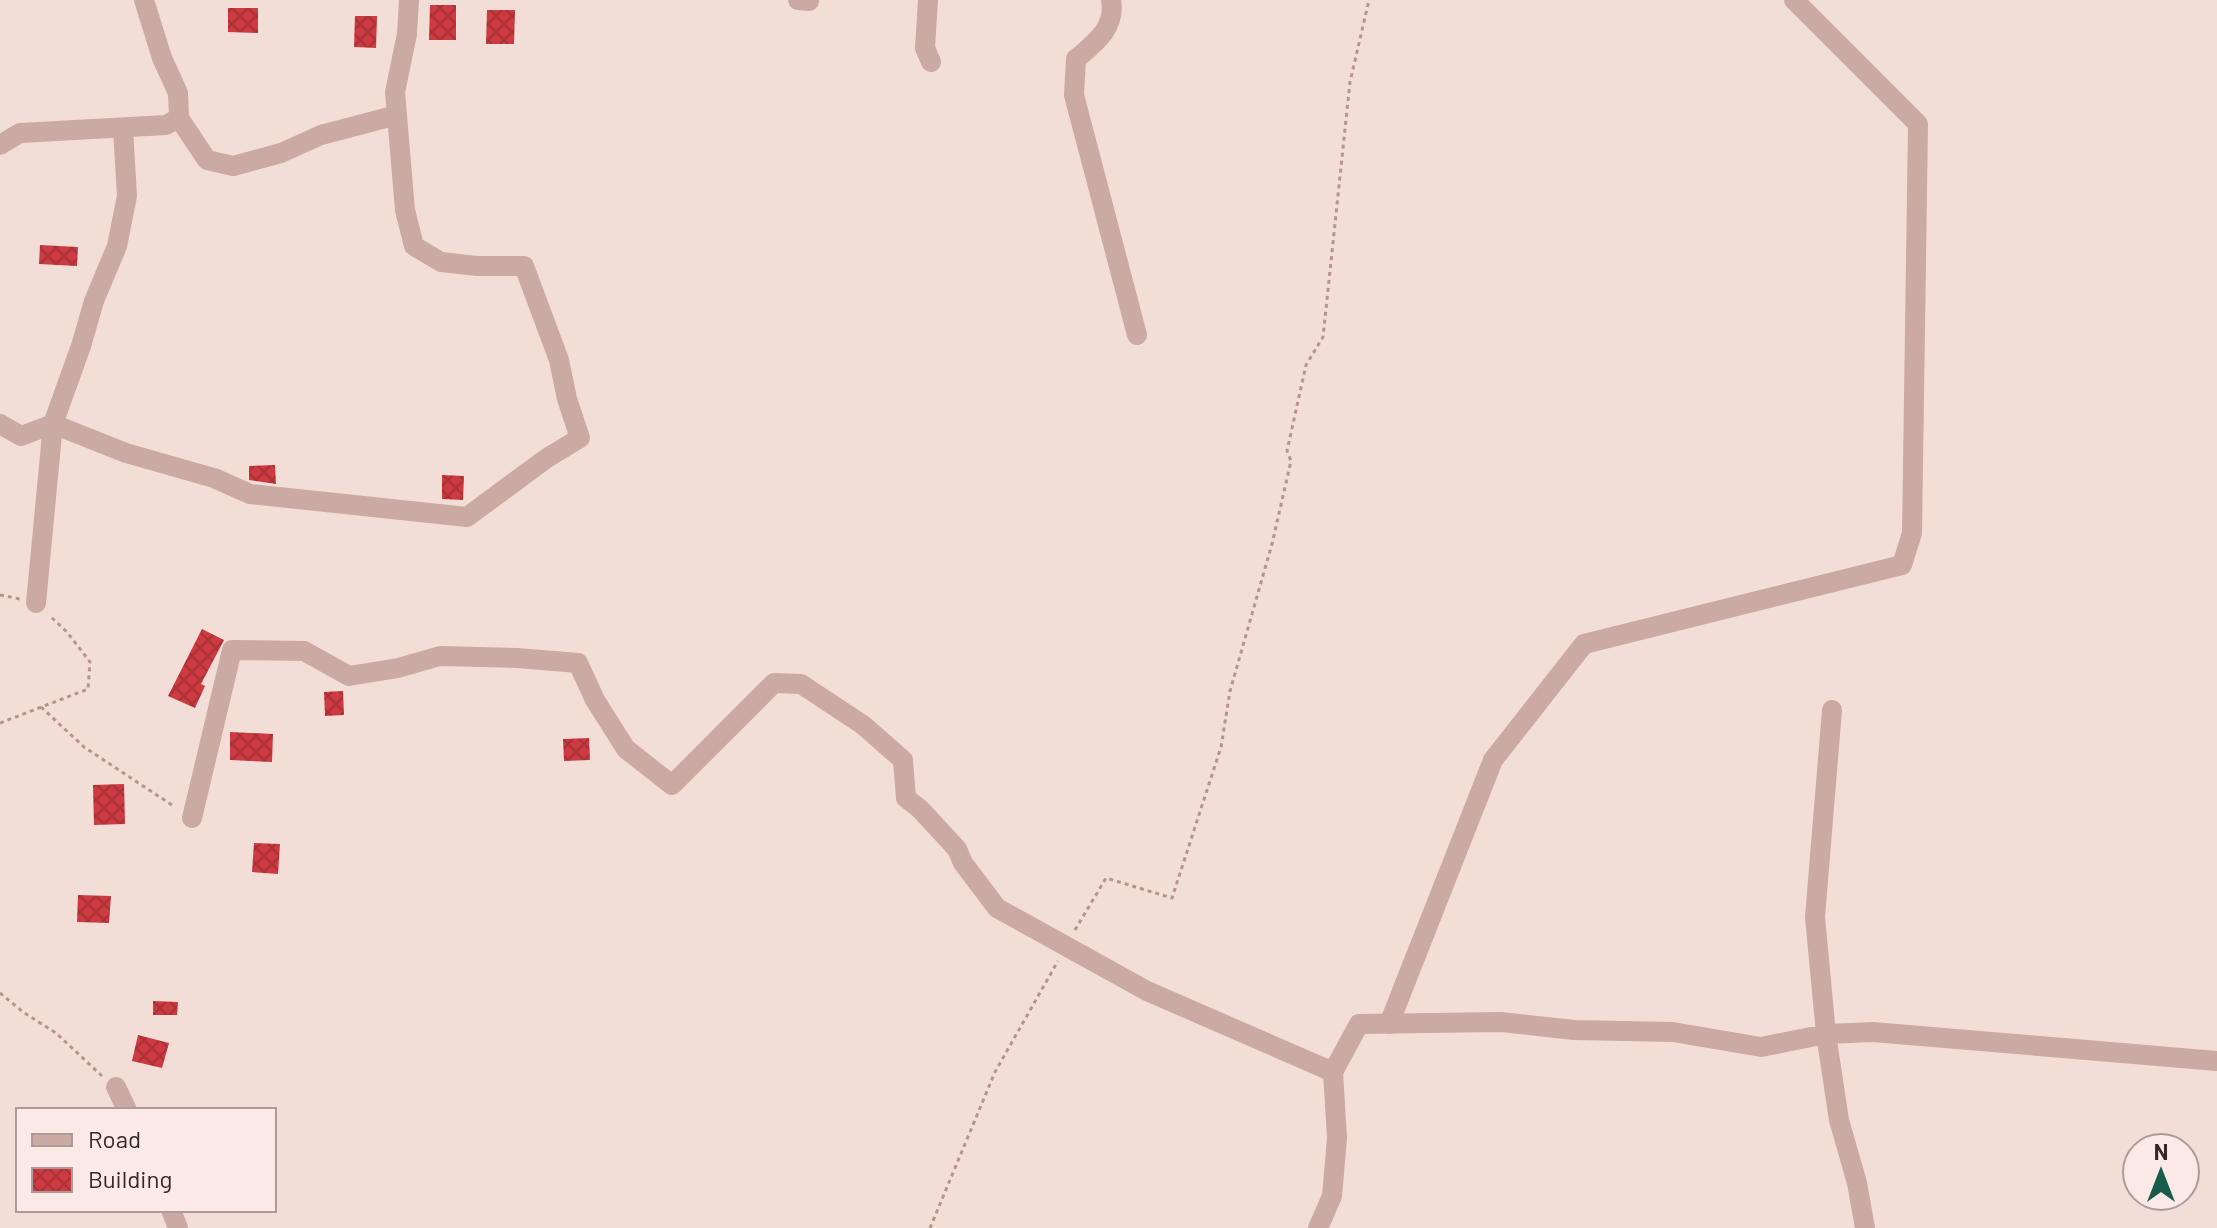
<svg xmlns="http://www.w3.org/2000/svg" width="2217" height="1228" font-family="Barlow,sans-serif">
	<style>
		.building { fill: url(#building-cross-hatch) }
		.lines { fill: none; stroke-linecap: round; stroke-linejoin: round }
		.path { stroke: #b7938d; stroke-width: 3; stroke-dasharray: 4 4; stroke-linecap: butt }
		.minor { stroke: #cbaaa3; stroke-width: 20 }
	</style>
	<defs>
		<pattern id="building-cross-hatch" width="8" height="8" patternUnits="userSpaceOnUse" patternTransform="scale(2)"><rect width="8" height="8" fill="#ce3a41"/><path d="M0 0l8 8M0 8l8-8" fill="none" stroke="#a83136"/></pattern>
	</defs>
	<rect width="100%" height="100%" fill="#f3ded7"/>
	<!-- building -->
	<g class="building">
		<path d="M430 5H456V40H429Z"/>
		<path d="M228 8H258V33L228 32Z"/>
		<path d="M487 10H515L514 44H486Z"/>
		<path d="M355 16H377L376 48 354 47Z"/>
		<path d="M40 245 78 247 77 266 39 264Z"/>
		<path d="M275 465 276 484 249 480V466Z"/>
		<path d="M442 475 464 476 463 500 442 499Z"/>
		<path d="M202 629 224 640 201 684 205 686 195 708 168 696Z"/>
		<path d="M343 691 344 715 325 716 324 692Z"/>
		<path d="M230 732 273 734 272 762 230 760Z"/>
		<path d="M589 738 590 760 564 761 563 739Z"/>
		<path d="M124 784 125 824 94 825 93 785Z"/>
		<path d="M254 843 280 844 278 874 252 872Z"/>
		<path d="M78 895 111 896 109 923 77 922Z"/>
		<path d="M153 1001 178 1002 177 1015H153Z"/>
		<path d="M138 1035 169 1043 162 1068 132 1061Z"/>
	</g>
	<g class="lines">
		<!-- path -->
		<g class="path">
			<path d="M0 595 20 599"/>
			<path d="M41 707 84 747 175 807"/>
			<path d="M0 723 88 689 90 662 67 632 50 616"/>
			<path d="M1075 930 1106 878 1172 898 1221 747 1230 691 1272 544 1291 461 1287 451 1306 365 1323 337 1350 82 1369 0"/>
			<path d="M0 993 23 1012 56 1033 102 1076"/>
			<path d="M930 1228 995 1072 1058 961"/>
		</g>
		<!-- minor -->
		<g class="minor">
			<path d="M798 0 809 1"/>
			<path d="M928 0 925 48 931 62"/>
			<path d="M1111 0C1116 28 1095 43 1076 59L1074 95 1137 335"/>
			<path d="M179 118 207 160 233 166 281 153 321 135 397 115"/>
			<path d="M0 145 20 133 166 125 179 118 178 93 162 58 144 0"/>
			<path d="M0 424 21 436 53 424 126 453 214 478 250 494 467 517 547 458 580 438 567 399 559 360 524 266H477L441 262 414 246 405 210 395 92 407 34 409 0"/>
			<path d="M36 603 53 424 81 346 94 301 117 246 127 196 123 129"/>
			<path d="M192 818 232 650 304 651 349 676 398 668 440 656 517 658 578 663 595 700 626 749 672 785 774 683 801 684 863 725 903 760 906 798 920 809 957 849 963 863 997 908 1147 991 1333 1072 1359 1024 1501 1022 1574 1030 1673 1032 1761 1047 1826 1034 1815 917 1832 710"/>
			<path d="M1389 1024 1493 760 1584 644 1902 565 1912 533 1918 124 1794 0"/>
			<path d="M116 1087 127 1110"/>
			<path d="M171 1210 178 1228"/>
			<path d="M1318 1228 1332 1196 1337 1138 1333 1072"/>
			<path d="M1865 1228 1857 1183 1839 1120 1826 1034 1873 1032 2217 1061"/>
		</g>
	</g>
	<!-- legend -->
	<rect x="16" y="1108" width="260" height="104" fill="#fae9e4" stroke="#ac9b98" stroke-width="2"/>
	<rect x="32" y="1134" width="40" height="12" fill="#cbaaa3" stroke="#ac9b98" stroke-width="2"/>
	<text x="88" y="1148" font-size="24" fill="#362625">Road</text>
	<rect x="32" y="1168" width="40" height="24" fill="url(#building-cross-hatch)" stroke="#ac9b98" stroke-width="2"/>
	<text x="88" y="1188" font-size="24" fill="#362625">Building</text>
	<!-- north arrow -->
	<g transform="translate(2161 1172)"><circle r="38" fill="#fae9e4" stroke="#ac9b98" stroke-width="2"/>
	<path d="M0-6L14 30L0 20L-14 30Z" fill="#185a4b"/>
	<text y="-12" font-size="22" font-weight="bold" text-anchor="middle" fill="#362625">N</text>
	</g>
</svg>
